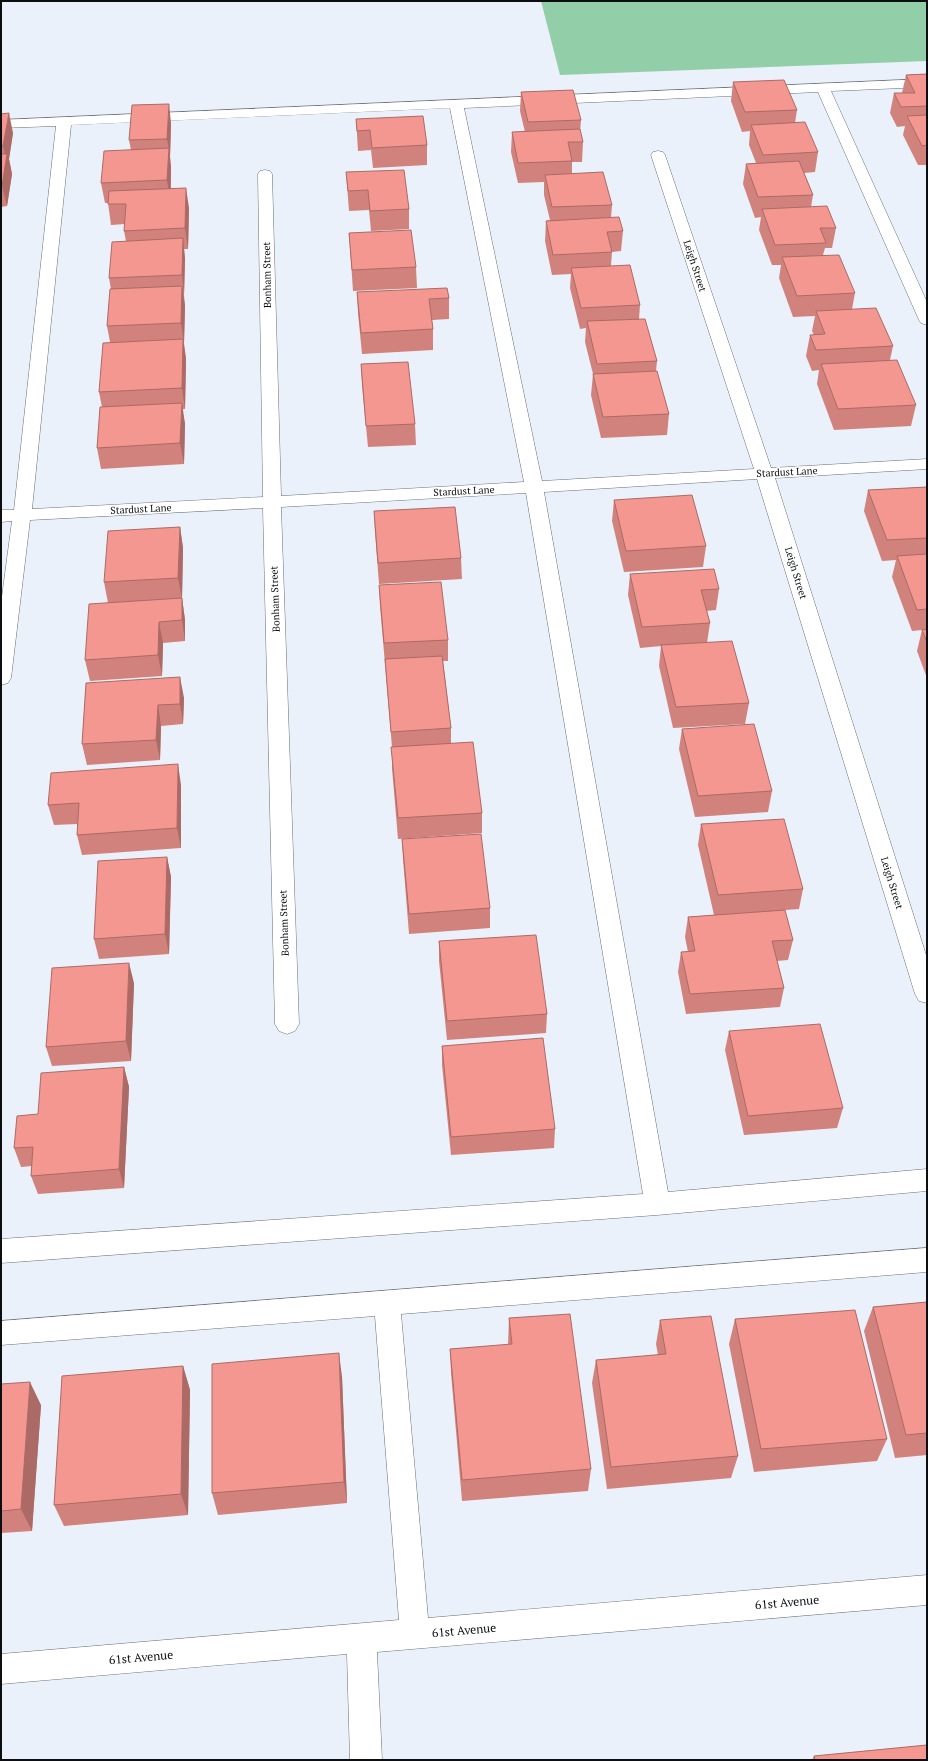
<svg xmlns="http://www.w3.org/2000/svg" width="928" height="1761" font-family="'PT Serif',serif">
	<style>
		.green { fill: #92cfa9 }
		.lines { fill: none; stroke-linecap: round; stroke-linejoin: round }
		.minor-casing { stroke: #696e76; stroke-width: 1 }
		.minor { fill: #fff; fill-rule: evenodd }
		.wall { fill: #d2827c }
		.shaded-wall { fill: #ab6a65 }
		.building { fill: #f49790; stroke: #ab6a65 }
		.labels { text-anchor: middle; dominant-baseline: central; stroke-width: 3; stroke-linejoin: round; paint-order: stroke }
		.street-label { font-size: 10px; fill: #0c0e11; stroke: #fff }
		.near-street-label { font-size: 12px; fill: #0c0e11; stroke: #fff }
	</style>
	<rect width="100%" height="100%" fill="#ebf1fa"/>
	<!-- green -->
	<path class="green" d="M541 1H927V61L560 75Z"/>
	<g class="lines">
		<defs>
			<g id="minor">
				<path d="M927 79V87L831 91 927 302V325L921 323 919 320 818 92 464 108 542 481 754 469 651 155 653 152 658 151 663 152 665 155 771 468 927 459V469L775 478 927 958V1003L919 1001 915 994 757 479 544 492 668 1192 927 1169V1191L657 1215 1 1263V1239L643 1194 526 493 281 507 299 1024 295 1031 287 1034 279 1031 275 1024 263 508 30 520 11 678 8 683 1 685V604L12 521 1 522V510H14L56 126 1 128V120ZM450 108 524 482 281 496 272 174 270 171 265 170 260 171 258 174 263 497 32 509 71 125Z"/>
				<path d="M927 1248V1272L401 1314 428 1618 927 1575V1605L377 1652 382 1760H350L347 1654 1 1684V1654L399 1620 375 1316 1 1345V1321Z"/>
			</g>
		</defs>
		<!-- minor casing -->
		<use href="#minor" class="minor-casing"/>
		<!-- minor -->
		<use href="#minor" class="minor"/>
	</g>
	<!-- wall -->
	<g class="wall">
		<path d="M927 74V165H918L903 135 905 126 897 127 890 113 894 93H902L906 75Z"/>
		<path d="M733 82 797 110 795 123 818 152 815 172 804 173 813 195 811 207 836 228 832 248H825L823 255 855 293 852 309 893 346 890 360 916 405 911 426 834 430 817 384 819 370 812 371 806 356 810 335H814L812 331 815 316 793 317 779 278 781 265H772L759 230 761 217 755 218 743 184 746 164 756 163 749 145 750 131 742 132 731 101Z"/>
		<path d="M521 92 581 120 580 132 583 142 582 162H572V173L612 205 611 218 623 231 621 251 612 252 611 266 640 305 639 319 657 361 656 371 669 414 667 435 601 438 591 395 593 374 585 342 586 328 580 329 570 288 571 274 552 275 545 241 546 221 550 220 544 195V182L518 183 511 152 512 132H525L520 111Z"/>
		<path d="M1 114 13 133 9 159 12 174 7 206 1 207Z"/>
		<path d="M356 119 427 145V165L373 168 371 150 358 151Z"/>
		<path d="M171 123 170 157 171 168V188L189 208 188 249H184L185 259 184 295 185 306 184 343 186 359 185 409H182L185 424 184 464 101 469 97 448 102 407 99 392 110 342 107 326 111 289 109 278 126 241 124 231 125 224 111 225 108 203H105L101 183 131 150 129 140Z"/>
		<path d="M346 172 409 209V229L371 231 369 210 349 211Z"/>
		<path d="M349 233 416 267 417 288 353 291Z"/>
		<path d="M357 292 449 298V319L432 320 433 329V350L362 354 358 313Z"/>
		<path d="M361 364 415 424 416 445 368 447 362 385Z"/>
		<path d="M927 487V678L917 651 922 630 912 631 892 577 896 560 882 561 864 511 868 490Z"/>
		<path d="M614 500 706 546 703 567 624 572 612 521Z"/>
		<path d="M374 511 461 558 462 579 379 584 375 532Z"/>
		<path d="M180 527 183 548 182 598 185 620V641L163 643 162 676 90 681 85 660 108 603 104 582Z"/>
		<path d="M630 574 719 589 716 610 706 611 710 623 707 643 749 703 745 724 673 728 659 666 661 646 640 648 628 595Z"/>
		<path d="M379 585 448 640V661H443L451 728V743L482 813V833L398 839 392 768V747L385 664 380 606Z"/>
		<path d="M86 683 184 698 183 724 161 726 160 760 87 765 82 744Z"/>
		<path d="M682 729 772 791 768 812 695 817 679 749Z"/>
		<path d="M181 785V848L82 855 77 835V824L54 825 48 805Z"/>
		<path d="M701 824 803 889 799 909 785 910 793 940 788 960 777 961 784 988 780 1007 686 1014 678 972 681 952H688L685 937 688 917 714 915 698 845Z"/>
		<path d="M402 839 490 908V928L409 934 403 859Z"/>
		<path d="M167 857 171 877 169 954 99 959 94 939Z"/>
		<path d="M439 941 547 1014 546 1033 447 1040 439 961Z"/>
		<path d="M134 983 131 1061 52 1066 46 1047Z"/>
		<path d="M729 1031 843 1108 837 1128 744 1135 725 1050Z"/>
		<path d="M442 1046 555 1129 554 1148 451 1155 442 1065Z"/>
		<path d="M124 1067 129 1087 124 1188 38 1194 31 1176 32 1166 21 1167 14 1148 38 1114Z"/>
		<path d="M927 1302V1455L895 1458 864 1331 873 1307Z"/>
		<path d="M509 1318 591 1469 588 1491 462 1501 451 1373 450 1349 508 1345Z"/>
		<path d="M735 1319 887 1439 877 1461 754 1472 729 1344Z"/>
		<path d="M660 1320 738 1456 731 1478 607 1489 592 1383 596 1360 658 1355 656 1344Z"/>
		<path d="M183 1366 190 1390 188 1515 64 1526 54 1505Z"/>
		<path d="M342 1377 347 1503 218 1515 212 1493Z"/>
		<path d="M1 1384 41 1405 32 1531 1 1533Z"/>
		<path d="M814 1756 927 1760H812Z"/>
	</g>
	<!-- shaded-wall -->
	<g class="shaded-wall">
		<path d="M169 104 171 123 170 157 171 168 170 200 167 180 169 149 167 139Z"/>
		<path d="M9 113 13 133 9 159 12 174 7 206 2 186 6 161 3 146Z"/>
		<path d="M186 188 189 208 188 249 185 228Z"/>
		<path d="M183 238 185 259 184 295 182 275Z"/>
		<path d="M182 286 185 306 184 343 181 323Z"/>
		<path d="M183 339 186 359 185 409 182 388Z"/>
		<path d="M182 403 185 424 184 464 180 443Z"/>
		<path d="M180 527 183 548 182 599 178 578Z"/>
		<path d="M182 598 185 620V641L182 620Z"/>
		<path d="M159 622 163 643 162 676 158 655Z"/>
		<path d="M180 677 184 698 183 724 180 704Z"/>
		<path d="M158 705 161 726 160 760 156 740Z"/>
		<path d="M178 764 181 785V848L177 828Z"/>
		<path d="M167 857 171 877 169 954 165 934Z"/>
		<path d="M129 963 134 983 131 1061 126 1041Z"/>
		<path d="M124 1067 129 1087 124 1188 119 1169Z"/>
		<path d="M339 1353 342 1377 347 1503 344 1482Z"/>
		<path d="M183 1366 190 1390 188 1515 181 1494Z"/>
		<path d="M30 1382 41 1405 32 1531 21 1509Z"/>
	</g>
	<!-- building -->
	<g class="building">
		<path d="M927 74V106L901 107 894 93H915L906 75Z"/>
		<path d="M784 80 797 110 745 112 733 82Z"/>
		<path d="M573 90 581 120 528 122 521 92Z"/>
		<path d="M169 104 167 139 129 140 132 105Z"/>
		<path d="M9 113 3 146H1V114Z"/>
		<path d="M927 115V145L922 146 907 116Z"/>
		<path d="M423 116 427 145 372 148 370 130 357 131 356 119Z"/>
		<path d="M805 122 818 152 763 155 751 125Z"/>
		<path d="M580 129 583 142H568L572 161 518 163 512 132Z"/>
		<path d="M169 148 167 180 101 183 104 151Z"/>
		<path d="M1 154H7L2 186H1Z"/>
		<path d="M799 161 813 195 758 197 746 164Z"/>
		<path d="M404 170 409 209 370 211 368 190 348 191 346 172Z"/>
		<path d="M603 172 612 205 552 207 545 175Z"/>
		<path d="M186 188 185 228 124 231 126 204H108L109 191Z"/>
		<path d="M827 206 836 228H820L826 243 775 245 762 209Z"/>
		<path d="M619 217 623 231 607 232 612 252 553 255 546 221Z"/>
		<path d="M411 230 416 267 352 270 349 233Z"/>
		<path d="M183 238 182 275 109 278 112 242Z"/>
		<path d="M839 255 855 293 797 296 782 257Z"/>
		<path d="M630 265 640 305 581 308 571 268Z"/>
		<path d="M182 286 181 323 107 326 110 289Z"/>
		<path d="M447 288 449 298 429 299 433 329 361 333 357 292Z"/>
		<path d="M876 308 893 346 816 350 810 335 825 334 816 311Z"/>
		<path d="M645 319 657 361 597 364 587 321Z"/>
		<path d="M183 339 182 388 99 392 103 343Z"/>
		<path d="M897 360 916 405 838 409 821 364Z"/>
		<path d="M408 362 415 424 366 426 361 364Z"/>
		<path d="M657 371 669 414 603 417 593 374Z"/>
		<path d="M182 403 180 443 97 448 100 407Z"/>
		<path d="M927 487V538L887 540 868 490Z"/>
		<path d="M692 495 706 546 626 551 614 500Z"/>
		<path d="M455 507 461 558 378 563 374 511Z"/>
		<path d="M180 527 178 578 104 582 108 531Z"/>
		<path d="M927 554V609L917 610 897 556Z"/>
		<path d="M714 569 719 589 701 590 710 623 642 627 630 574Z"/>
		<path d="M441 582 448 640 384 643 379 585Z"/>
		<path d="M182 598V620L159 622 158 655 85 660 89 604Z"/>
		<path d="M927 629V642L922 630Z"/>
		<path d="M732 641 749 703 676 707 661 645Z"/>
		<path d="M442 656 451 728 391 732 385 659Z"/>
		<path d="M180 677V704L158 705 156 740 82 744 86 683Z"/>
		<path d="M754 724 772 791 698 796 682 729Z"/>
		<path d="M473 742 482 813 398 818 391 747Z"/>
		<path d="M178 764 177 828 77 835 79 803 48 805 51 773Z"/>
		<path d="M784 819 803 889 718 895 701 824Z"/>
		<path d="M481 834 490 908 409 914 402 839Z"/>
		<path d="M167 857 165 934 94 939 98 861Z"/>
		<path d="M785 910 793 940 772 941 784 988 690 994 681 952 695 951 688 917Z"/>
		<path d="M536 935 547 1014 447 1021 439 941Z"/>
		<path d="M129 963 126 1041 46 1047 52 968Z"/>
		<path d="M820 1024 843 1108 748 1116 729 1031Z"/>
		<path d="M543 1038 555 1129 451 1137 442 1046Z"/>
		<path d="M124 1067 119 1169 31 1176 33 1147 14 1148 17 1116 38 1114 41 1073Z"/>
		<path d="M927 1302V1433L906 1435 873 1307Z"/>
		<path d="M855 1310 887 1439 761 1449 735 1319Z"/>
		<path d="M570 1314 591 1469 462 1480 450 1349 512 1344 509 1318Z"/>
		<path d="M711 1316 738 1456 611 1467 596 1360 666 1354 660 1320Z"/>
		<path d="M339 1353 344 1482 212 1493V1364Z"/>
		<path d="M183 1366 181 1494 54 1505 62 1376Z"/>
		<path d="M30 1382 21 1509 1 1511V1384Z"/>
		<path d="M927 1745V1760H815L814 1756Z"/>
	</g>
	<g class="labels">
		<!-- street labels -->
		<g class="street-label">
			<text transform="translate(695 266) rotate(72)">Leigh Street</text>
			<text transform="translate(267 275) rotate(-91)">Bonham Street</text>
			<text transform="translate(787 472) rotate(-3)">Stardust Lane</text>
			<text transform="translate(464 491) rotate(-3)">Stardust Lane</text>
			<text transform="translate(141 509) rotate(-3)">Stardust Lane</text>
			<text transform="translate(796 573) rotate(73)">Leigh Street</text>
			<text transform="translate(275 599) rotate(-92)">Bonham Street</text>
			<text transform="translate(892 883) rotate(73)">Leigh Street</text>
			<text transform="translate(284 923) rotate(-92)">Bonham Street</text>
		</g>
		<!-- near-street labels -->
		<g class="near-street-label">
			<text transform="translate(787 1602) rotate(-5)">61st Avenue</text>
			<text transform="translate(464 1630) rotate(-5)">61st Avenue</text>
			<text transform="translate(141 1657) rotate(-5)">61st Avenue</text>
		</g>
	</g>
	<!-- border -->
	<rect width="928" height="1761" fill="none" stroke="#0c0e11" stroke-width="4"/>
</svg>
